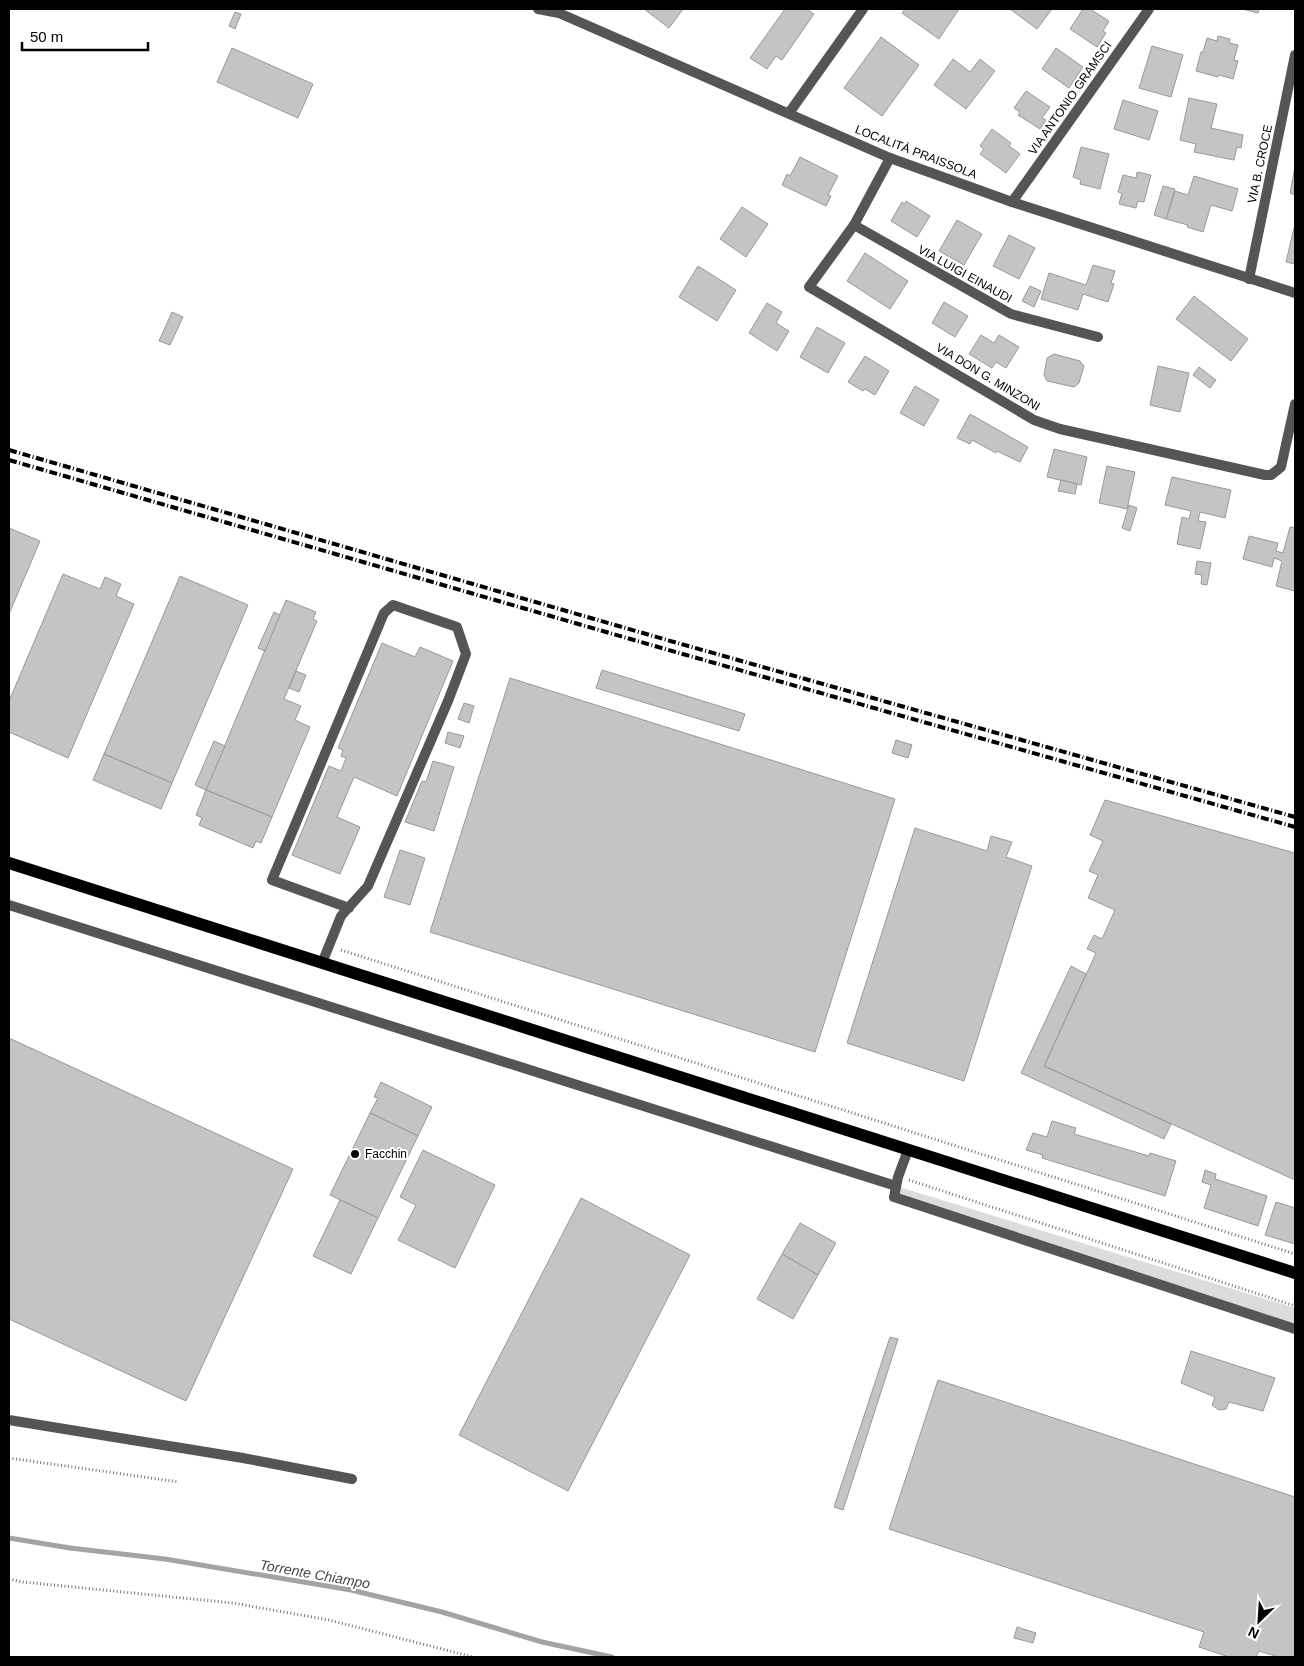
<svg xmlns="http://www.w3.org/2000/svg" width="1304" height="1666" font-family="Helvetica,sans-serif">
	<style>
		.green { fill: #dcdcdc }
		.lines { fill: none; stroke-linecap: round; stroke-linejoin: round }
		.stream { stroke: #a3a3a3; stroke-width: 5 }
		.building { fill: #c4c4c4; stroke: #999 }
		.path { stroke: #777; stroke-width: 3; stroke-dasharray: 1 2.5; stroke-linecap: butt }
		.lane { stroke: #555; stroke-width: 10 }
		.street { stroke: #555; stroke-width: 10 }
		.primary { stroke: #000; stroke-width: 12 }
		.rail { stroke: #000; stroke-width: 4; stroke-dasharray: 8 2.5 1 2.5; stroke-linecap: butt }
		.poi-dot { fill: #000; stroke: #fff; stroke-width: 2 }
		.labels { text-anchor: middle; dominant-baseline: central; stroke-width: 4; stroke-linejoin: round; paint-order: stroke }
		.street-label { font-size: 12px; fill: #000; stroke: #fff }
		.poi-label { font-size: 12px; fill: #000; stroke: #fff; text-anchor: start }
		.water-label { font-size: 14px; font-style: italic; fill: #444; stroke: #fff }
	</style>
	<rect width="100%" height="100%" fill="#fff"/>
	<!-- green -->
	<path class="green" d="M896 1186 1295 1308V1329L894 1197Z"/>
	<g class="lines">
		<!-- stream -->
		<path class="stream" d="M9 1538 70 1548 165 1559 351 1590 442 1612 542 1642 612 1657"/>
	</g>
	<!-- building -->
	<g class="building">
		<path d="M644 9H683L669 28Z"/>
		<path d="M785 9H807L814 14 782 60 776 56 767 69 750 58Z"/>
		<path d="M905 9H959L939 39 902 13Z"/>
		<path d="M1010 9H1052L1037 29Z"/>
		<path d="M1083 9H1090L1109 21 1103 31 1106 33 1097 47 1070 29Z"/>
		<path d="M1242 9H1259L1258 13Z"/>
		<path d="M235 12 241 14 235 29 229 26Z"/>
		<path d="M1218 36 1230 39 1229 43 1238 45 1234 60 1238 61 1233 79 1219 75 1218 77 1196 71 1201 52H1203L1207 38 1217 41Z"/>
		<path d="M881 37 919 65 882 116 844 88Z"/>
		<path d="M1152 46 1183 55 1171 97 1139 88Z"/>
		<path d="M232 48 313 84 298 118 217 82Z"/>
		<path d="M1056 48 1083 67 1069 88 1042 69Z"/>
		<path d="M953 59 970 72 980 59 995 71 966 109 934 85Z"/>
		<path d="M1026 91 1050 107 1042 118 1046 120 1040 129 1018 115 1020 112 1014 108Z"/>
		<path d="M1189 98 1217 104 1211 128 1243 135 1241 148 1237 147 1234 160 1194 152 1196 144 1180 140Z"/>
		<path d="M1123 100 1158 111 1149 140 1114 129Z"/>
		<path d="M992 129 1011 143 1009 146 1020 154 1006 173 980 154 984 149 980 146Z"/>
		<path d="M1081 147 1109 154 1100 189 1080 184 1081 180 1073 177Z"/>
		<path d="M800 157 838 176 828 195 831 196 826 206 782 185 787 174 790 176Z"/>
		<path d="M1295 167V195L1290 193Z"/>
		<path d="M1137 172 1151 175 1144 202 1138 201 1136 208 1119 204 1122 193 1118 192 1123 175 1136 178Z"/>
		<path d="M1194 176 1238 189 1232 211 1211 205 1203 232 1187 227 1188 225 1166 219 1175 191 1188 195Z"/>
		<path d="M1163 186 1175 189 1166 219 1154 215Z"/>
		<path d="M906 201 930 216 917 237 891 221 902 202 905 204Z"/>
		<path d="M742 207 768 224 746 257 720 239Z"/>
		<path d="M957 220 982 234 964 265 939 251Z"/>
		<path d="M1294 228H1295V264L1286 262Z"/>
		<path d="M1009 235 1035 248 1019 279 993 266Z"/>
		<path d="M865 253 908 281 890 309 847 281Z"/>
		<path d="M1093 265 1115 271 1111 283 1114 284 1108 302 1083 294 1078 310 1041 299 1049 273 1086 285Z"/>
		<path d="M698 266 736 290 717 321 679 297Z"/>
		<path d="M1030 286 1041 291 1034 307 1022 301Z"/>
		<path d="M1194 296 1248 339 1231 361 1176 319Z"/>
		<path d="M944 302 968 316 955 337 932 323Z"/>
		<path d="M767 303 782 312 776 323 789 331 777 351 749 333Z"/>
		<path d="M172 312 183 317 170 345 159 341Z"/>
		<path d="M817 327 845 343 828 373 800 357Z"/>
		<path d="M981 335 994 343 999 335 1019 347 1006 368 996 362 992 368 969 354Z"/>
		<path d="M1054 354 1080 361 1084 366 1079 383 1074 387 1047 381 1044 375 1047 358Z"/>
		<path d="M865 356 889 371 875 395 865 389 863 391 848 382Z"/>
		<path d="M1158 366 1189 373 1180 412 1150 405Z"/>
		<path d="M1199 367 1216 380 1210 388 1193 375Z"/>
		<path d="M915 386 939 400 924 426 900 413Z"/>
		<path d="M970 414 1028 447 1020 462 997 451 996 453 972 440 970 444 957 438Z"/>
		<path d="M1054 449 1087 457 1081 485 1047 477Z"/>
		<path d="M1107 466 1135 472 1127 509 1099 503Z"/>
		<path d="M1172 477 1231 490 1225 518 1200 512 1198 521 1206 522 1200 549 1177 544 1182 517 1189 519 1191 511 1165 505Z"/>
		<path d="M1061 480 1077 484 1075 494 1058 491Z"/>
		<path d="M1129 505 1137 508 1130 531 1122 528Z"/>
		<path d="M1290 527 1295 528V591L1276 586 1282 561 1274 558 1272 567 1243 559 1249 536 1278 543 1276 551 1283 553Z"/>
		<path d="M9 528 40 541 9 614Z"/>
		<path d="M1197 561 1211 563 1207 585 1201 584 1202 575 1195 574Z"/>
		<path d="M63 574 100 589 105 577 121 584 116 596 134 604 68 758 9 732V701Z"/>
		<path d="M180 576 248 605 172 783 104 754Z"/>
		<path d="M286 600 316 612 313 619 317 621 284 699 301 706 295 720 310 727 272 817 206 790Z"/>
		<path d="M274 612 280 615 265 651 258 648Z"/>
		<path d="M382 643 415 657 420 647 453 661 397 796 354 777 337 817 360 827 340 874 292 855 329 766 341 771 346 758 341 756 343 750 338 748Z"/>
		<path d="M602 670 745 714 739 731 596 688Z"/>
		<path d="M296 671 306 675 299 692 289 688Z"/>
		<path d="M510 678 895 799 815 1052 430 932Z"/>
		<path d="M464 703 474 706 469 723 458 719Z"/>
		<path d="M448 732 464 736 460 748 445 743Z"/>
		<path d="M896 740 912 745 908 758 892 753Z"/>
		<path d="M214 741 225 746 206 790 195 785Z"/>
		<path d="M104 754 172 783 161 809 93 780Z"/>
		<path d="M433 761 454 767 434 831 405 822 422 781 426 782Z"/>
		<path d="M206 790 272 817 261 843 256 841 253 848 199 825 202 818 196 815Z"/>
		<path d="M1105 800 1295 853V1180L1044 1066 1096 953 1087 949 1094 935 1102 939 1115 910 1088 898 1098 875 1089 871 1103 841 1090 835Z"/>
		<path d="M915 828 987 851 991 836 1012 842 1006 857 1032 866 964 1081 847 1043Z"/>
		<path d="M400 850 425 858 410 905 384 897Z"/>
		<path d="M1071 966 1086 974 1044 1066 1171 1124 1164 1139 1021 1073Z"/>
		<path d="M9 1038 293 1169 186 1401 9 1319Z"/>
		<path d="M381 1082 432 1107 418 1136 370 1113 378 1098 374 1097Z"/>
		<path d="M370 1113 418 1136 378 1218 330 1195Z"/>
		<path d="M1052 1121 1076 1128 1074 1134 1149 1156 1150 1153 1176 1161 1165 1196 1042 1158 1043 1155 1026 1150 1033 1133 1047 1137Z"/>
		<path d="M423 1150 495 1185 455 1268 398 1240 416 1205 400 1197Z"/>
		<path d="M1205 1170 1216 1174 1215 1179 1267 1196 1258 1226 1204 1208 1211 1185 1202 1182Z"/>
		<path d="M581 1198 690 1255 568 1491 459 1435Z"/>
		<path d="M340 1200 378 1218 351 1274 313 1256Z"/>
		<path d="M1276 1202 1295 1208V1244L1265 1235Z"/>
		<path d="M800 1223 836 1243 818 1275 782 1254Z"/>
		<path d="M782 1254 818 1275 793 1319 757 1299Z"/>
		<path d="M890 1337 898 1339 843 1510 834 1507Z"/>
		<path d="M1191 1351 1275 1378 1263 1411 1229 1402 1226 1409 1219 1410 1212 1405 1215 1397 1181 1383Z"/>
		<path d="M938 1380 1295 1497V1657H1279L1259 1651 1256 1657H1229L1199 1647 1204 1632 889 1529Z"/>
		<path d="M1017 1627 1036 1633 1033 1643 1014 1638Z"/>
	</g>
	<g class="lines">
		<!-- path -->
		<g class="path">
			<path d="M341 950 1295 1254"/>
			<path d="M909 1180 1295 1306"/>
			<path d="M9 1458 179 1482"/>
			<path d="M9 1579 23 1582 233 1603 329 1620 473 1657"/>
		</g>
		<!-- lane -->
		<path class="lane" d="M322 963 341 916 368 886 448 701 466 654 457 627 393 605 384 613 272 880 349 908"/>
		<!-- street -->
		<g class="street">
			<path d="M538 9 559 13 890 158 1012 202 1295 293"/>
			<path d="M789 113 863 9"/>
			<path d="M890 158 854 225 809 287 1034 420 1060 429 1265 475H1271L1281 467 1295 404"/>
			<path d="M1012 202 1149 9"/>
			<path d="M854 225 1011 314 1098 337"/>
			<path d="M1249 279 1295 55"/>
			<path d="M9 905 896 1186"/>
			<path d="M908 1150 898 1177 894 1197 1295 1329"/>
			<path d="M9 1420 243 1458 352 1479"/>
		</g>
		<!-- primary -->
		<path class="primary" d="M9 863 1295 1273"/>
		<!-- rail -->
		<g class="rail">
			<path d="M9 450 667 640 1295 817"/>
			<path d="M9 460 665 649 1295 827"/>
		</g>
	</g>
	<!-- markers -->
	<circle class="poi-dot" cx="355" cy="1154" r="5"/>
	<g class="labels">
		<!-- street labels -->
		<g class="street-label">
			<text transform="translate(1070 98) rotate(-55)">VIA ANTONIO GRAMSCI</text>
			<text transform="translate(916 152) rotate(21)">LOCALITÀ PRAISSOLA</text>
			<text transform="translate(1260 164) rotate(-78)">VIA B. CROCE</text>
			<text transform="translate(965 274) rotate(29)">VIA LUIGI EINAUDI</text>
			<text transform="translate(988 377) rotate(31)">VIA DON G. MINZONI</text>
		</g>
		<!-- poi labels -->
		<g class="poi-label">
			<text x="365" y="1154">Facchin</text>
		</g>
		<!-- water labels -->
		<g class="water-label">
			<text transform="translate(315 1574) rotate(10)">Torrente Chiampo</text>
		</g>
	</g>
	<!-- border -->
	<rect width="1304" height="1666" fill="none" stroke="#000000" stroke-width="20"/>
	<!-- north arrow -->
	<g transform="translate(1259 1621) rotate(205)" stroke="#ffffff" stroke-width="4" paint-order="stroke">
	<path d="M0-4L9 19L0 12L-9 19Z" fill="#000000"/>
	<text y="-8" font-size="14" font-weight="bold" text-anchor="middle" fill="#000000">N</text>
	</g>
	<!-- scale -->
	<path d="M22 42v8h126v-8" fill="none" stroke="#000000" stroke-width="2.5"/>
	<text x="30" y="42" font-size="15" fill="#000000" stroke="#ffffff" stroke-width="4" paint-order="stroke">50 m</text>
</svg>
